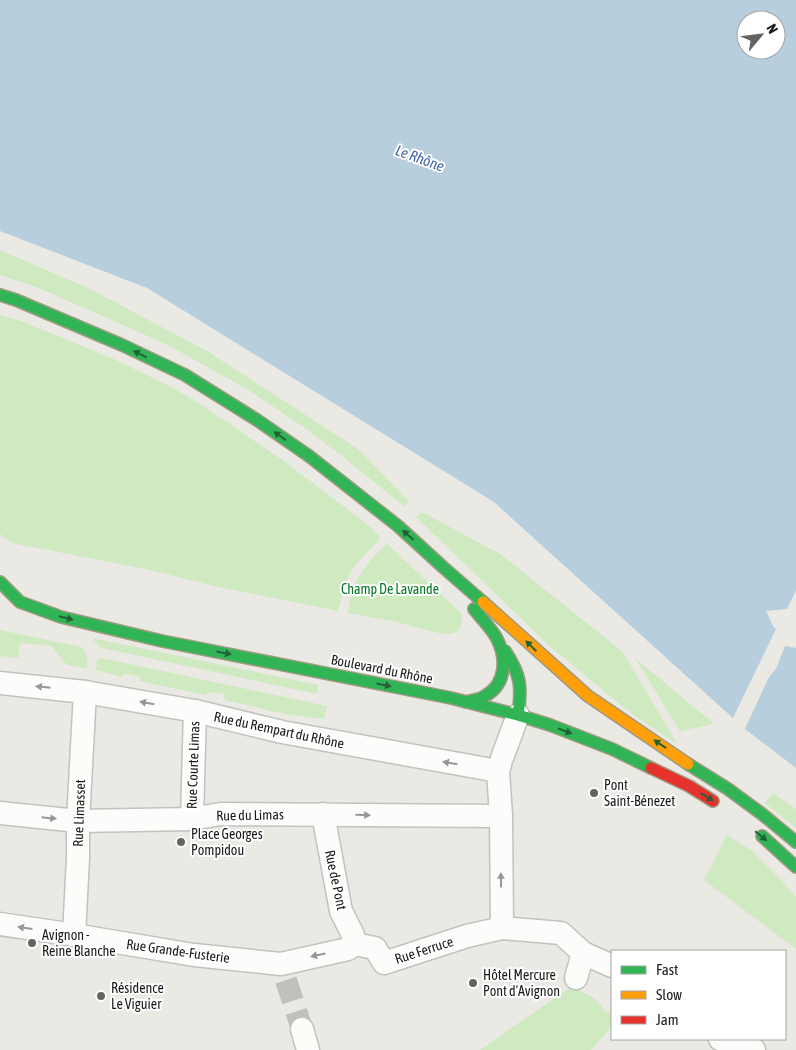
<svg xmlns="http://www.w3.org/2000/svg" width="796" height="1050" font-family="'Asap Condensed',sans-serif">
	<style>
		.grass { fill: #cfe9c0 }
		.water { fill: #b6cede; fill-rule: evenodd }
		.pier { fill: #eae9e3 }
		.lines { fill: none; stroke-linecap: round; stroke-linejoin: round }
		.street-tunnel { stroke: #c1c0bb; stroke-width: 22; stroke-dasharray: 22 11; stroke-linecap: butt }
		.street-casing { stroke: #c2c2bf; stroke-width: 25 }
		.fast-casing { stroke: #9f9b80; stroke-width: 14 }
		.slow-casing { stroke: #9f9b80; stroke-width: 14 }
		.jam-casing { stroke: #9f9b80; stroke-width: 14 }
		.street { stroke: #fcfcfb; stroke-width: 22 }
		.fast { stroke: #30b455; stroke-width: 11 }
		.slow { stroke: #ff9f0a; stroke-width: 11 }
		.jam { stroke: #e5322d; stroke-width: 11 }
		.oneway { fill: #246035 }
		.oneway2 { fill: #979796 }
		.poi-dot { fill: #636361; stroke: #fff; stroke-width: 2 }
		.labels { text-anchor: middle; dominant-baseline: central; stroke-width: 4; stroke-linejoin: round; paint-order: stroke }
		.park-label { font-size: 14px; fill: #097827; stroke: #fff }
		.street-label { font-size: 14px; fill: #1b1b1b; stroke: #fff }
		.poi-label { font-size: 14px; fill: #1b1b1b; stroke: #fff; text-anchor: start }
		.water-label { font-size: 15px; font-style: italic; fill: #4767aa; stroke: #fff }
	</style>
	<rect width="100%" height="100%" fill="#eae9e3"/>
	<!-- grass -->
	<g class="grass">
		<path d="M0 250 88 288 207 351 358 449 409 501 405 507 343 457 302 426 247 389 168 345 39 288 0 275Z"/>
		<path d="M0 315 24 322 116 360 175 389 206 408 281 459 362 520 380 536 379 540C369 551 355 563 348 577 343 588 341 600 338 611L214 586 150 570 12 543 0 534Z"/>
		<path d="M422 512 500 554 623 652 677 744 632 714 554 650 416 517Z"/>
		<path d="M387 544 462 614C462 621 462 630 454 633 443 637 410 625 397 622 381 619 365 616 348 613 349 605 350 596 353 589 359 574 374 554 387 544Z"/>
		<path d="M0 630 81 647C89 652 87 660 87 668L67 665 53 648V646L20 643 18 658 0 656Z"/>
		<path d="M92 638 318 685 317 693H313L102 648 99 646Z"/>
		<path d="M99 658 106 659 327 706 324 719 286 714 225 700 224 694 208 692 206 695 139 681 140 677 124 673 122 677 96 670 97 662Z"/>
		<path d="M635 658 714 724 680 731Z"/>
		<path d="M773 793 796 809V828L765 803Z"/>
		<path d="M727 835 752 851 782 881 796 897V949L704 880Z"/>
		<path d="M572 986C579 991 591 995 597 1001 603 1007 603 1012 612 1014V1026L591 1050H480Z"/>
	</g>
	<!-- water -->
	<path class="water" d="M0 0H796V768L745 729 494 502 147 288 0 231ZM746 20H776V50H746Z"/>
	<!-- pier -->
	<path class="pier" d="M796 590V648L785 646 776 669 769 677 744 731 732 720 776 629 773 626 766 611 787 609Z"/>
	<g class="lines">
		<!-- street-tunnel -->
		<path class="street-tunnel" d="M286 980 302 1029"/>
		<defs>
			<g id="street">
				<path d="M0 683 85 692 195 711 282 732 498 771"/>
				<path d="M502 758 518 715"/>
				<path d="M500 765 498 771 501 816 502 928"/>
				<path d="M0 813 78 821 192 819 220 814 501 816"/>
				<path d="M323 814 341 911 353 935 354 944"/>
				<path d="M192 819 195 711"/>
				<path d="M0 924 74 935 194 955 281 964 348 949 354 944"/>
				<path d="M74 935 78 858V821L85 692"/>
				<path d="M354 944 375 948 384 963 467 936 502 928 561 933 583 953 612 966"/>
				<path d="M576 978 583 953"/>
				<path d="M302 1029 308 1050"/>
				<path d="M720 1039 754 1050"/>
			</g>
			<g id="fast">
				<path d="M0 295 16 300 122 345 185 375 257 420 309 456 398 526 444 568 483 602"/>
				<path d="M0 582 20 602 61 617 162 641 451 698 518 715 550 725 612 749 651 768"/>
				<path d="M505 651C521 675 522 687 518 715"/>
				<path d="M466 702C472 700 479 700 485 696 507 684 507 657 496 637 490 627 481 618 474 609"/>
				<path d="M688 764 728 789 762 814 796 842"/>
				<path d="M762 836 796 867"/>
			</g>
			<path id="slow" d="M483 602 588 696 688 764"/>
			<path id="jam" d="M651 768 689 786 713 801"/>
		</defs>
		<!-- street casing -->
		<use href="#street" class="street-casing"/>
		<!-- fast casing -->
		<use href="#fast" class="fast-casing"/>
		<!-- slow casing -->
		<use href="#slow" class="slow-casing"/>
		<!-- jam casing -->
		<use href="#jam" class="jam-casing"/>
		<!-- street -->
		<use href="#street" class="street"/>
		<!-- fast -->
		<use href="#fast" class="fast"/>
		<!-- slow -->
		<use href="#slow" class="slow"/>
		<!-- jam -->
		<use href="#jam" class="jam"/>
	</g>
	<!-- one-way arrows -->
	<defs><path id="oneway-solid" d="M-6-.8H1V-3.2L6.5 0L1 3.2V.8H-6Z" transform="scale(1.25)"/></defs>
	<g class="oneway">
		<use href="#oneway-solid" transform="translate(140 354) rotate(-154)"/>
		<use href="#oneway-solid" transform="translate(280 436) rotate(-145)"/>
		<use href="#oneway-solid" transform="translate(408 535) rotate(-138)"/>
		<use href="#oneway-solid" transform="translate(66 618) rotate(14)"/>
		<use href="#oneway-solid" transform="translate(531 646) rotate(-136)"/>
		<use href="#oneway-solid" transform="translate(224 653) rotate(11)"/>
		<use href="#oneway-solid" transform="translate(384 685) rotate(11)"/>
		<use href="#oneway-solid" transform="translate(565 731) rotate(21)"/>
		<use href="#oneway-solid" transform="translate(660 744) rotate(-146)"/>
		<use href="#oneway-solid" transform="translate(707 797) rotate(32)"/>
		<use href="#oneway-solid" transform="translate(761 836) rotate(39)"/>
	</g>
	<g class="oneway2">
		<use href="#oneway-solid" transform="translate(43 687) rotate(-174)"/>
		<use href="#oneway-solid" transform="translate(147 703) rotate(-170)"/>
		<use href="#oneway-solid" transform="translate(450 763) rotate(-170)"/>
		<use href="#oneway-solid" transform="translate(363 815) rotate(1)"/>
		<use href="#oneway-solid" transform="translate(49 818) rotate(6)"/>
		<use href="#oneway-solid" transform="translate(501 880) rotate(-91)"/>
		<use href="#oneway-solid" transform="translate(25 928) rotate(-172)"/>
		<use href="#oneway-solid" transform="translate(318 955) rotate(168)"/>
	</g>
	<!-- markers -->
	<g class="poi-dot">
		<circle cx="594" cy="793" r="5"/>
		<circle cx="181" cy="842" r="5"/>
		<circle cx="32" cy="943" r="5"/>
		<circle cx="473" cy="983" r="5"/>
		<circle cx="101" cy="996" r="5"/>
	</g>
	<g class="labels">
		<!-- park labels -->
		<g class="park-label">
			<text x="390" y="589">Champ De Lavande</text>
		</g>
		<!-- street labels -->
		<g class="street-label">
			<text transform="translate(382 669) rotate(11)">Boulevard du Rhône</text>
			<text transform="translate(279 730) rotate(12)">Rue du Rempart du Rhône</text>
			<text transform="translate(193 765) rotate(-88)">Rue Courte Limas</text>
			<text transform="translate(79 813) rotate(-88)">Rue Limasset</text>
			<text transform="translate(250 815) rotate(-1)">Rue du Limas</text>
			<text transform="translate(336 880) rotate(78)">Rue de Pont</text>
			<text transform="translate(424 950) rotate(-18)">Rue Ferruce</text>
			<text transform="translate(178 951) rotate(8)">Rue Grande-Fusterie</text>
		</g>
		<!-- poi labels -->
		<g class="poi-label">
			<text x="604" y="785">Pont<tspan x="604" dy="16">Saint-Bénezet</tspan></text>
			<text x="191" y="834">Place Georges<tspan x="191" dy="16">Pompidou</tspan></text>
			<text x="42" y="935">Avignon -<tspan x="42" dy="16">Reine Blanche</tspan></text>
			<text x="483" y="975">Hôtel Mercure<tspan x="483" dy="16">Pont d'Avignon</tspan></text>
			<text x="111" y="988">Résidence<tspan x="111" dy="16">Le Viguier</tspan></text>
		</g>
		<!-- water labels -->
		<g class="water-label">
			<text transform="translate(420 158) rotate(20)">Le Rhône</text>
		</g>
	</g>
	<!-- legend -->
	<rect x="611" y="950" width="175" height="90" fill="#ffffff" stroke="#a4a4a4"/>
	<rect x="621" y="966" width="25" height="8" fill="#30b455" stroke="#a4a4a4"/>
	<text x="656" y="975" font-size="15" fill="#1b1b1b">Fast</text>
	<rect x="621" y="991" width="25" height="8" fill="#ff9f0a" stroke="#a4a4a4"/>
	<text x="656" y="1000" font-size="15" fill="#1b1b1b">Slow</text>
	<rect x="621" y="1016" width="25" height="8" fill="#e5322d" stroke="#a4a4a4"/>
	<text x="656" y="1025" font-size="15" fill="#1b1b1b">Jam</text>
	<!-- north arrow -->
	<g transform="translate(761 35) rotate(61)"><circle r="24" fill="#ffffff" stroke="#a4a4a4"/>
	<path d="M0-4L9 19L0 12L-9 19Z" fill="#636361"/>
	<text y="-8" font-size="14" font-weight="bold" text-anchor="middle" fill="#1b1b1b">N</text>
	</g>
</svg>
